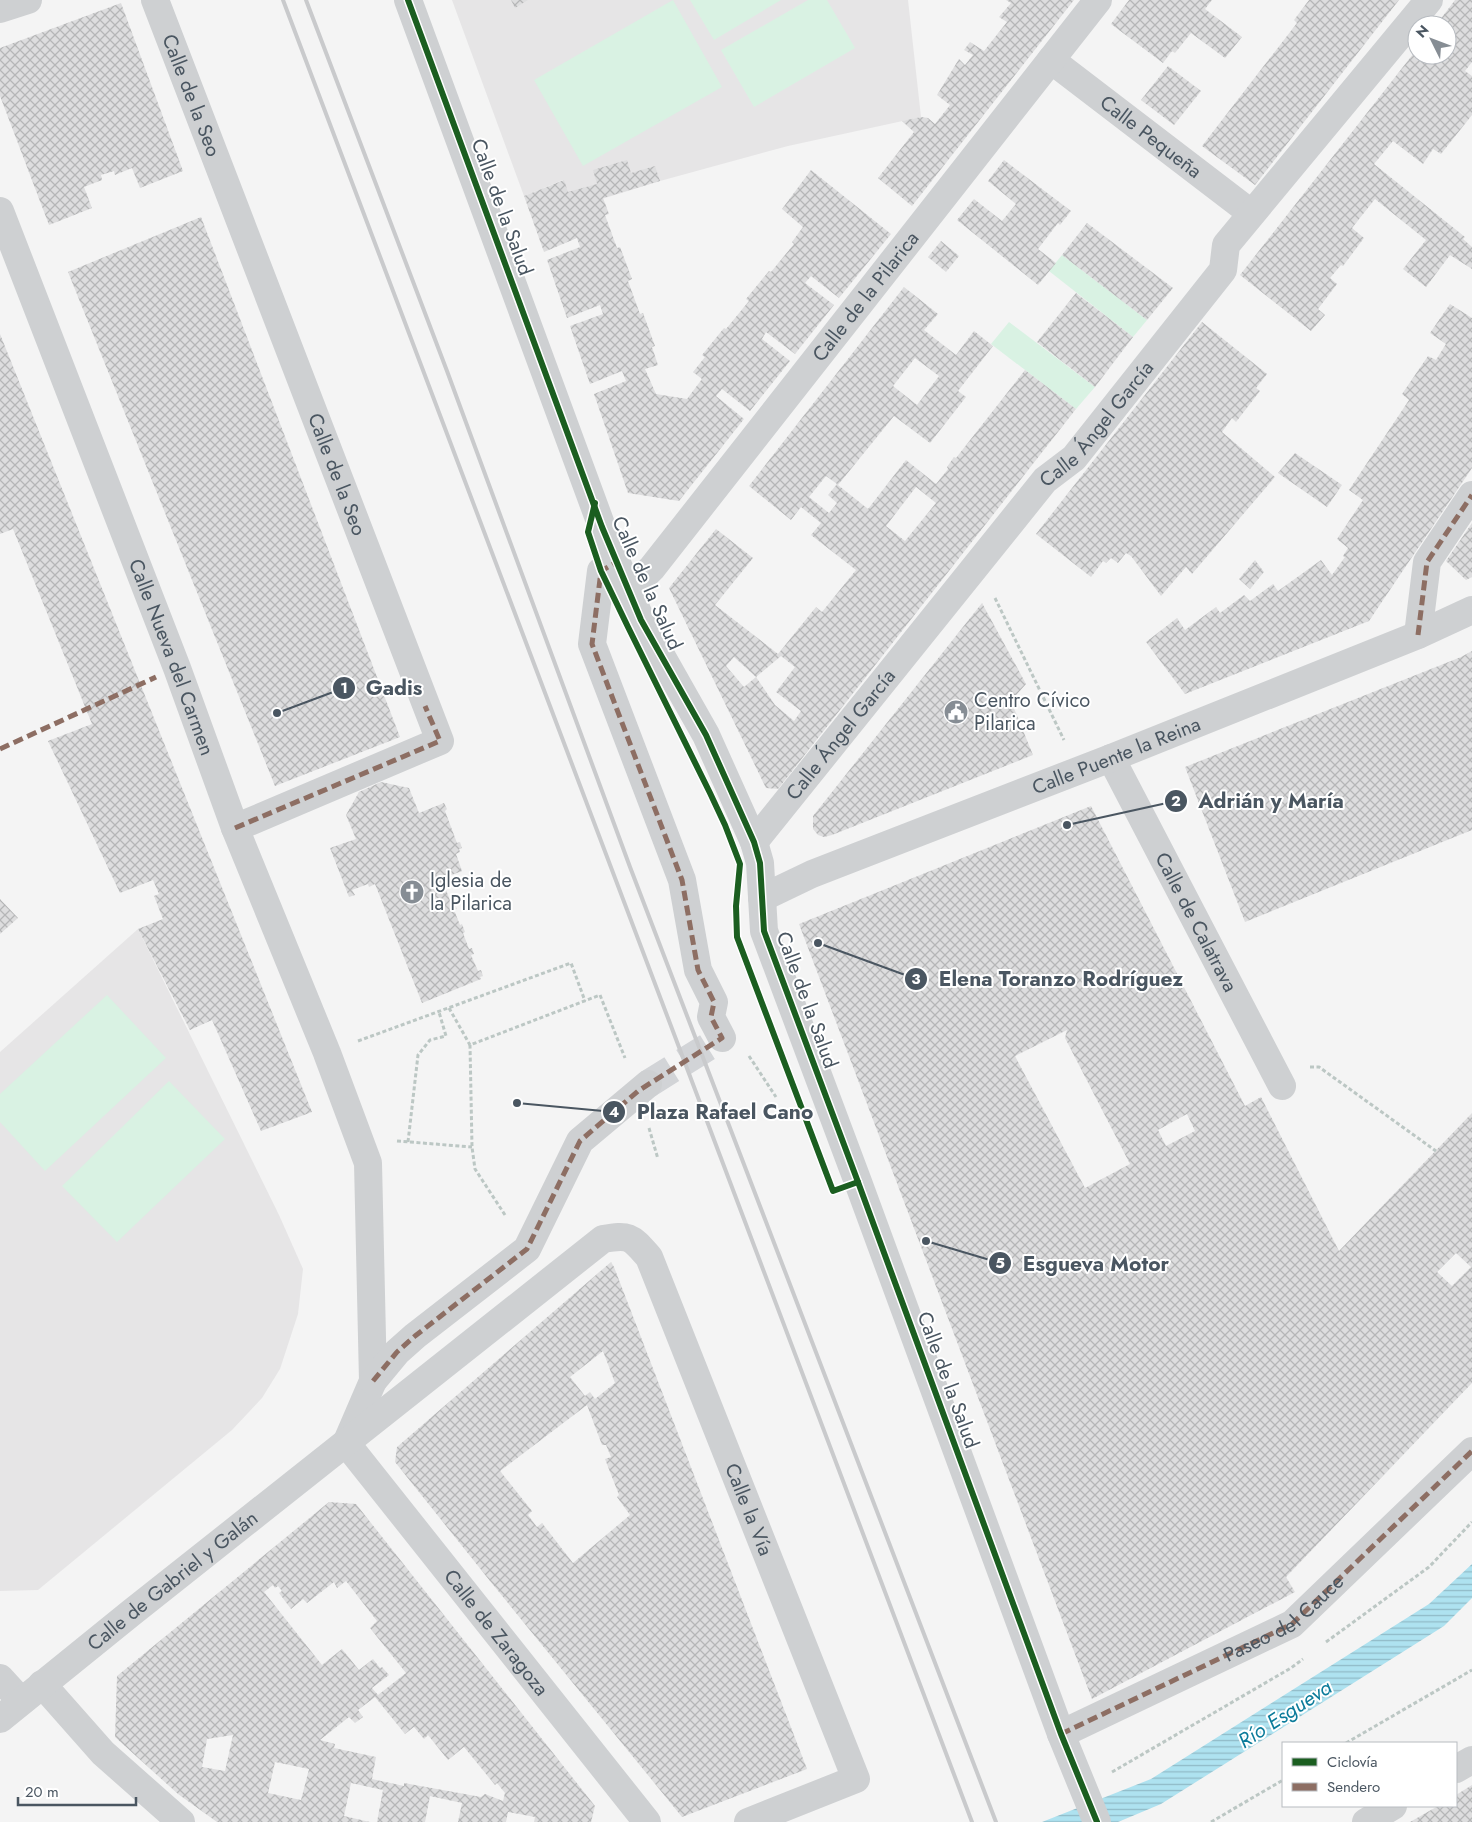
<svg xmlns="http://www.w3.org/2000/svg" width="1472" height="1822" font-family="Jost,sans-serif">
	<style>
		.education { fill: #e6e5e6 }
		.grass { fill: #d9f2e3 }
		.water { fill: url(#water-rules) }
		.building { fill: url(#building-cross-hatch); fill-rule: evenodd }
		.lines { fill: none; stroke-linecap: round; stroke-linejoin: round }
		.minor-tunnel { stroke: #d2d4d7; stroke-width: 28; stroke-dasharray: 28 14; stroke-linecap: butt }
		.path { stroke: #bcc7c4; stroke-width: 3; stroke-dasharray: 4 2.5; stroke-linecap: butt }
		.minor { stroke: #ced0d2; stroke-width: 28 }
		.rail { stroke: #c9cacc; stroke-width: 4 }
		.quiet { stroke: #8d6e63; stroke-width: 5; stroke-dasharray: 10 5; stroke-linecap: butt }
		.cycleway-casing { stroke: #fff; stroke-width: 9 }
		.cycleway { stroke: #1b5e20; stroke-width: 6 }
		.labels { text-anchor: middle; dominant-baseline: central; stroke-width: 4; stroke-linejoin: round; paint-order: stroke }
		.street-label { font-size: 20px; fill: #4a5661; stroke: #fff }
		.poi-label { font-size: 20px; fill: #4a5661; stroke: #fff; text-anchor: start }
		.water-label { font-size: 21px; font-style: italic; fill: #0c7c9b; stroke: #fff }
		.leader { fill: none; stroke: #4a5661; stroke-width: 2 }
		.callout-dot { fill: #4a5661; stroke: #fff; stroke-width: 2 }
		.mark-label { font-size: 15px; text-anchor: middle; font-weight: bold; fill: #fff }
		.callout-label { font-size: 21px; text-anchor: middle; font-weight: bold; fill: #4a5661; stroke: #fff; stroke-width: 4; stroke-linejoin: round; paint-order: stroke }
	</style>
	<defs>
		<pattern id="water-rules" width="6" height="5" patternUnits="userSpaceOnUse" patternTransform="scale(1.25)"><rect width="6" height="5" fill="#aee2f0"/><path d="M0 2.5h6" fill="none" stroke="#90bac6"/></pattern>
		<pattern id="building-cross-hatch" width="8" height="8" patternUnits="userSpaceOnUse" patternTransform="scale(1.25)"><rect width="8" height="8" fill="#ddddde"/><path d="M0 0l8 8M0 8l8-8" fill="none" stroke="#b5b6b7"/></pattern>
	</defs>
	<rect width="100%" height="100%" fill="#f4f4f4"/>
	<!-- education -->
	<g class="education">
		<path d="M452 0H908L921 117 788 146 660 181 573 208 563 180 524 196Z"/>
		<path d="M138 929 279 1215 303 1269 298 1314 280 1369 262 1398 232 1430 38 1590 0 1591V1052Z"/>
	</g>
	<!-- grass -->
	<g class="grass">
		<path d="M673 0 722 87 583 166 534 80Z"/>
		<path d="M690 0H781L714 40Z"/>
		<path d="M808 0H827L855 48 754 107 721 50Z"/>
		<path d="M1062 255 1147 320 1133 337 1049 271Z"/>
		<path d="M1009 322 1095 387 1076 409 991 344Z"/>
		<path d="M107 995 166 1058 45 1171 0 1122V1094Z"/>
		<path d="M169 1081 225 1139 117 1242 62 1186Z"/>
	</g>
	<!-- water -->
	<path class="water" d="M1472 1564V1598L1444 1626 1161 1804 1118 1822H1042L1151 1779 1429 1604Z"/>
	<!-- building -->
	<g class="building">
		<path d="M511 0H528L515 8Z"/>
		<path d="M1006 0H1074L912 206 878 178 914 132 902 121 921 117 928 118 935 124 950 105 937 95 959 59 965 65 973 55 964 50 970 42 984 51 1007 22 999 17 1011 3Z"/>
		<path d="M1129 0H1212L1205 9 1242 37 1225 58 1191 33 1175 53 1172 51 1163 63 1111 24Z"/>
		<path d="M1309 0H1399L1255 185 1202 146 1297 23 1294 20Z"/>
		<path d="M1455 0H1472V62L1465 71 1472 76V115L1441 154 1433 149 1423 164 1393 141 1374 164 1465 237 1463 239 1472 247V269L1450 255 1426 287 1403 269 1426 240 1375 199 1352 228 1364 238 1343 266 1341 265 1330 278 1337 284 1318 309 1325 315 1311 331 1240 275 1417 49V55H1447V25H1436Z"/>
		<path d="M121 3 183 171 140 188 132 168 115 175 114 171 101 175 102 180 84 187 92 208 49 225 0 96V48Z"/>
		<path d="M1168 66 1201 91 1174 125 1141 100Z"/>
		<path d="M627 160 631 173 655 166 660 181 603 198 609 214 605 215 617 248 620 247 632 279 628 281 640 314 643 313 655 346 652 347 658 365 645 369 656 394 687 399 702 379 693 372 705 357 702 355 724 328 726 329 749 301 746 299 769 271 771 272 794 244 792 242 803 227 782 209 811 170 891 234 839 298 811 276 805 283 834 305 795 354 766 332 762 339 790 361 750 411 722 389 716 396 744 419 679 501 628 493 594 394 626 381 622 371 590 384 570 326 603 314 600 305 567 318 547 260 580 247 577 238 544 252 524 196 564 180 568 192 597 184 593 170Z"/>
		<path d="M1004 160 1071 211 1060 225 1058 223 1038 249 1056 263 1038 285 957 220 974 199 1002 221 1016 204 988 181Z"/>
		<path d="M201 217 400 737 275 786 68 272Z"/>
		<path d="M1087 223 1173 288 1147 320 1062 255Z"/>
		<path d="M941 241 959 256 946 272 928 257Z"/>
		<path d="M904 287 938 314 924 330 956 355 974 331 993 346 958 391 966 397 930 443 894 416 838 485 868 509 906 460 936 484 948 469 947 467 954 457 956 458 1025 370 1076 409 778 789 766 788 669 588 716 529 753 558 715 605 778 654 816 607 822 612 856 570 811 535 821 523 801 507 791 520 749 486ZM915 358 939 376 917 405 893 386ZM826 476 837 484 828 495 837 503 829 513 809 497ZM916 487 936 503 905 541 886 526ZM781 656 795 667 776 692 801 711 794 721 775 705 756 677 744 687 726 666 734 657 756 677Z"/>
		<path d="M1076 293 1133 337 1095 387 1037 342Z"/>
		<path d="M1450 304 1472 318V468L1369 621 1185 694 1146 642 1177 618 1185 630 1216 607 1220 613 1244 595 1250 601 1273 584 1278 591 1321 560 1332 575 1345 557 1343 556 1348 548 1337 539 1363 500 1349 490 1409 400 1402 394 1428 356 1436 360 1446 344 1430 333Z"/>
		<path d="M1202 322 1267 374 1256 388 1260 391 1236 422 1232 418 1222 432 1275 477 1192 574 1186 567 1161 596 1131 556 1126 553 1118 563 1111 558 1106 563 1103 561 1091 577 1036 534Z"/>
		<path d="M0 334 312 1112 261 1131 212 1020 190 1030 138 929 163 919 154 896 159 894 153 880 120 893 48 741 92 724 13 529 0 534Z"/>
		<path d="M1295 453 1342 485 1327 507 1278 473Z"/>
		<path d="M1472 523V577L1466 580 1446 561Z"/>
		<path d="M1255 560 1264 572 1250 589 1239 579Z"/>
		<path d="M982 603 1026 684 1011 701 1033 755 832 835 824 837 818 835 813 829V816Z"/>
		<path d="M1472 651V830L1245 922 1185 767 1461 657Z"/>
		<path d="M381 782 409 788 419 813 444 803 447 809 445 811 457 843 460 842 462 848 459 849 460 852 456 854 462 871 441 879 442 881 445 880 447 887H445L451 903 453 902 457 909 454 910 460 925 462 924 465 932 463 933 469 949 472 948 474 954 471 955 478 971 481 970 483 976 480 977 481 979 422 1003 375 884 369 887 368 884 352 890 355 895 349 897 330 848 356 839 346 815 359 792Z"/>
		<path d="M1091 806 1245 1106 1261 1097 1339 1251 1472 1113V1383L1286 1577 1295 1592 1092 1699 799 924ZM1067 1030 1065 1038 1130 1164 1085 1188 1015 1056ZM1187 1114 1195 1131 1166 1146 1158 1130ZM1456 1253 1471 1267 1452 1286 1437 1272Z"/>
		<path d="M0 899 18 918 0 934Z"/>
		<path d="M611 1262 614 1267 807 1769 682 1817 490 1581 395 1462 397 1447ZM603 1351 615 1383 595 1399 590 1392 585 1396 570 1377ZM587 1405 602 1445H606L611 1457 605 1459 619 1495 617 1497 630 1515 573 1563 542 1523 537 1527 528 1515 532 1511 500 1471Z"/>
		<path d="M329 1502 356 1504 595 1806 591 1822H534L535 1817 508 1812 506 1822H458L462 1803 430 1796 425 1822H377L383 1790 351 1783 344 1816 370 1822H217L178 1794 115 1737 117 1676ZM346 1581 377 1621 370 1628 406 1673 378 1695 372 1688 389 1675 382 1667 380 1668 373 1659 359 1670 342 1649 322 1665 264 1592 273 1585 275 1588 278 1586 282 1591 279 1593 291 1609 303 1599 307 1603 334 1582 337 1588ZM375 1697 405 1734 414 1727 424 1739 428 1735 448 1760 464 1747 495 1785 497 1783 505 1793 503 1801 485 1794 481 1797 404 1783V1786L372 1779 376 1757 334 1748 335 1744 320 1740 349 1717 355 1723 363 1717 358 1710ZM233 1735 225 1771 202 1767 207 1739ZM275 1762 309 1769 301 1800 268 1793Z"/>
		<path d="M1472 1785V1822H1410L1438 1806H1456V1795Z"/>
	</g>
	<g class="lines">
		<!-- minor-tunnel -->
		<path class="minor-tunnel" d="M648 1084 722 1038"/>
		<!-- path -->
		<g class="path">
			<path d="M995 598 1064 740"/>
			<path d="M449 1008 470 1045"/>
			<path d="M358 1041 571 963 585 1001"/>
			<path d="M749 1056 776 1097"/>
			<path d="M1310 1067H1319L1436 1151"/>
			<path d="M649 1128 658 1159"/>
			<path d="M397 1141 472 1147"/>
			<path d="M408 1142 418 1055 430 1040 446 1036 439 1012"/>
			<path d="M505 1215 475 1169 472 1147 470 1045 600 995 625 1058"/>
			<path d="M1326 1642 1429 1567 1472 1522"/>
			<path d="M1346 1743 1472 1670"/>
			<path d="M1112 1772 1291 1668 1303 1659"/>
			<path d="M1211 1822 1283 1780"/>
		</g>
		<!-- minor -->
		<g class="minor">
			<path id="s1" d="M155 0 440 741 235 828"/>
			<path d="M408 0 602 527 641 620 706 735 754 842 760 863 764 931 858 1182 1061 1734 1097 1822"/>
			<path d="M0 9 28 0"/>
			<path id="s2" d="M1051 60 1251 213"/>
			<path id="s3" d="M0 211 177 668 235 828 327 1053 368 1163 373 1381 348 1439"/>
			<path d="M617 562 601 571 592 644 682 880 698 970 714 1002 711 1017 722 1038"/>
			<path id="s4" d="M629 591 652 568 1098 0"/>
			<path d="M1418 635 1427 562 1472 495"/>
			<path id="s5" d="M1111 758 1282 1086"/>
			<path id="s6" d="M754 842 1045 480 1074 458 1223 270 1226 245 1429 0"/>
			<path id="s7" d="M762 898 812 874 1111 758 1418 635 1472 610"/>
			<path d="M373 1381 397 1352 415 1336 527 1249 580 1141 648 1084"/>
			<path id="s8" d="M346 1443 647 1822"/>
			<path d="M0 1678 21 1701"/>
			<path d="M42 1684 103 1753 181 1822"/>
			<path id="s9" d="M0 1719 131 1613 603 1239C630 1234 631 1237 649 1257L856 1779 748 1822"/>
			<path id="s10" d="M1061 1734 1292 1624 1472 1451"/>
			<path d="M1456 1769 1472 1760"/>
			<path d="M1366 1822 1393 1806"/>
		</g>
		<!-- rail -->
		<g class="rail">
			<path d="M283 0 972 1822"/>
			<path d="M306 0 447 371 630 867 996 1822"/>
		</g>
		<!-- quiet -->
		<g class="quiet">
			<path d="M1418 635 1427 562 1472 495"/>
			<path d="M0 749 156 677"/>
			<path d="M235 828 440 741 425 706"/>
			<path d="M373 1381 397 1352 415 1336 527 1249 580 1141 638 1091 722 1038 711 1017 714 1002 698 970 682 880 592 644 601 571 617 562"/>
			<path d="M1061 1734 1292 1624 1472 1451"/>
		</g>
		<defs>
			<g id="cycleway">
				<path d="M408 0 602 527 641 620 706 735 754 842 760 863 764 931 858 1182 1061 1734 1097 1822"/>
				<path d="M595 503 588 532 601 571 628 627 710 793 725 825 740 864 736 906 737 937 833 1191 858 1182"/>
			</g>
		</defs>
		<!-- cycleway casing -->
		<use href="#cycleway" class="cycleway-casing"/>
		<!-- cycleway -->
		<use href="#cycleway" class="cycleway"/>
	</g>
	<!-- icons -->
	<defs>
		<symbol id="civic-disc" viewBox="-11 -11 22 22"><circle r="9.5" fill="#868d94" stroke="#fff"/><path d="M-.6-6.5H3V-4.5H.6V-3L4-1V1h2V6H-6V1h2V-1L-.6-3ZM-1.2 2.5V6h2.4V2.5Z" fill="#fff"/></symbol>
		<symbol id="church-disc" viewBox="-11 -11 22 22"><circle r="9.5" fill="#868d94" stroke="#fff"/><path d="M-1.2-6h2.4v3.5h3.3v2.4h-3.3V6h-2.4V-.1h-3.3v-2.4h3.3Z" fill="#fff"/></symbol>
	</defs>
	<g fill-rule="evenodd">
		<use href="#civic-disc" x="942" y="698" width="28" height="28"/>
		<use href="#church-disc" x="398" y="878" width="28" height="28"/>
	</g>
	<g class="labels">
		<!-- street labels -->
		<g class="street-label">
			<text stroke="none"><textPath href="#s1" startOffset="102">Calle de la Seo</textPath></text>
			<text stroke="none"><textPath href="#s2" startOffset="126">Calle Pequeña</textPath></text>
			<text transform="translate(502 207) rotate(70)">Calle de la Salud</text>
			<text stroke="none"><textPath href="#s4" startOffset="378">Calle de la Pilarica</textPath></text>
			<text stroke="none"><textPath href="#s6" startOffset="541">Calle Ángel García</textPath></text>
			<text stroke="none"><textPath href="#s1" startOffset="508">Calle de la Seo</textPath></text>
			<text transform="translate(647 583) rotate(66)">Calle de la Salud</text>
			<text stroke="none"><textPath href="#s3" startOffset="478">Calle Nueva del Carmen</textPath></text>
			<text stroke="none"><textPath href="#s6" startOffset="138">Calle Ángel García</textPath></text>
			<text stroke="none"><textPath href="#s7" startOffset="382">Calle Puente la Reina</textPath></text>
			<text stroke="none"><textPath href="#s5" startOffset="185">Calle de Calatrava</textPath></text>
			<text transform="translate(807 1000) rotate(70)">Calle de la Salud</text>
			<text transform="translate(948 1380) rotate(70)">Calle de la Salud</text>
			<text stroke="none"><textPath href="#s9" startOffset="1096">Calle la Vía</textPath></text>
			<text stroke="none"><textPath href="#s9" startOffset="221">Calle de Gabriel y Galán</textPath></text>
			<text stroke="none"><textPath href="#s10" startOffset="252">Paseo del Cauce</textPath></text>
			<text stroke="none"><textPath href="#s8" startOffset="242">Calle de Zaragoza</textPath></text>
		</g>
		<!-- poi labels -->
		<g class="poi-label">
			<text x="974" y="700">Centro Cívico<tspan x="974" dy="23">Pilarica</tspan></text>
			<text x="430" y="880">Iglesia de<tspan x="430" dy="23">la Pilarica</tspan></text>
		</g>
		<!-- water labels -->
		<g class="water-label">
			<text transform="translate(1285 1714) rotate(-33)">Río Esgueva</text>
		</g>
	</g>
	<!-- callouts -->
	<path class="leader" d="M277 713L344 688M1067 825L1176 801M818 943L916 979M517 1103L614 1112M926 1241L1000 1263"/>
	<g class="callout-dot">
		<circle cx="277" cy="713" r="5"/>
		<circle cx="1067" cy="825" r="5"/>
		<circle cx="818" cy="943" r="5"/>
		<circle cx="517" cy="1103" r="5"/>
		<circle cx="926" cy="1241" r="5"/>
		<circle cx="344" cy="688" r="12"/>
		<circle cx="1176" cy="801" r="12"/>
		<circle cx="916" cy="979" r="12"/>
		<circle cx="614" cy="1112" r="12"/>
		<circle cx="1000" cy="1263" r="12"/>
	</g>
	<g class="mark-label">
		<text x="344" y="693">1</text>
		<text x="1176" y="806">2</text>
		<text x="916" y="984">3</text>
		<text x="614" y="1117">4</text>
		<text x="1000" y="1268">5</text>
	</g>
	<g class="callout-label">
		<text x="394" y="695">Gadis</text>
		<text x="1271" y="808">Adrián y María</text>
		<text x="1061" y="986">Elena Toranzo Rodríguez</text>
		<text x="725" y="1119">Plaza Rafael Cano</text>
		<text x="1096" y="1271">Esgueva Motor</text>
	</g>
	<!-- legend -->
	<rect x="1282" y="1742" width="175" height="65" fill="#ffffff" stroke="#b7bbc0"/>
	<rect x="1292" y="1758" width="25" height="8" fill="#1b5e20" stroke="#b7bbc0"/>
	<text x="1327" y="1767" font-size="15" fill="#4a5661">Ciclovía</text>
	<rect x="1292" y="1783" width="25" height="8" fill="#8d6e63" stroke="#b7bbc0"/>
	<text x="1327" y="1792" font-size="15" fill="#4a5661">Sendero</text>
	<!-- north arrow -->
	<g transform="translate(1432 40) rotate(312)"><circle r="24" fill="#ffffff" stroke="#b7bbc0"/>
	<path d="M0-4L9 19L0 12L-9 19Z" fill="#868d94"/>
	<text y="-8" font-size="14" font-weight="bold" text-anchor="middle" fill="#4a5661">N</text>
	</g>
	<!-- scale -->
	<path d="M18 1797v8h118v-8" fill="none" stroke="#4a5661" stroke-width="2.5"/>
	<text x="25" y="1797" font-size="15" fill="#4a5661" stroke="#ffffff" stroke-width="4" paint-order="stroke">20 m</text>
</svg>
